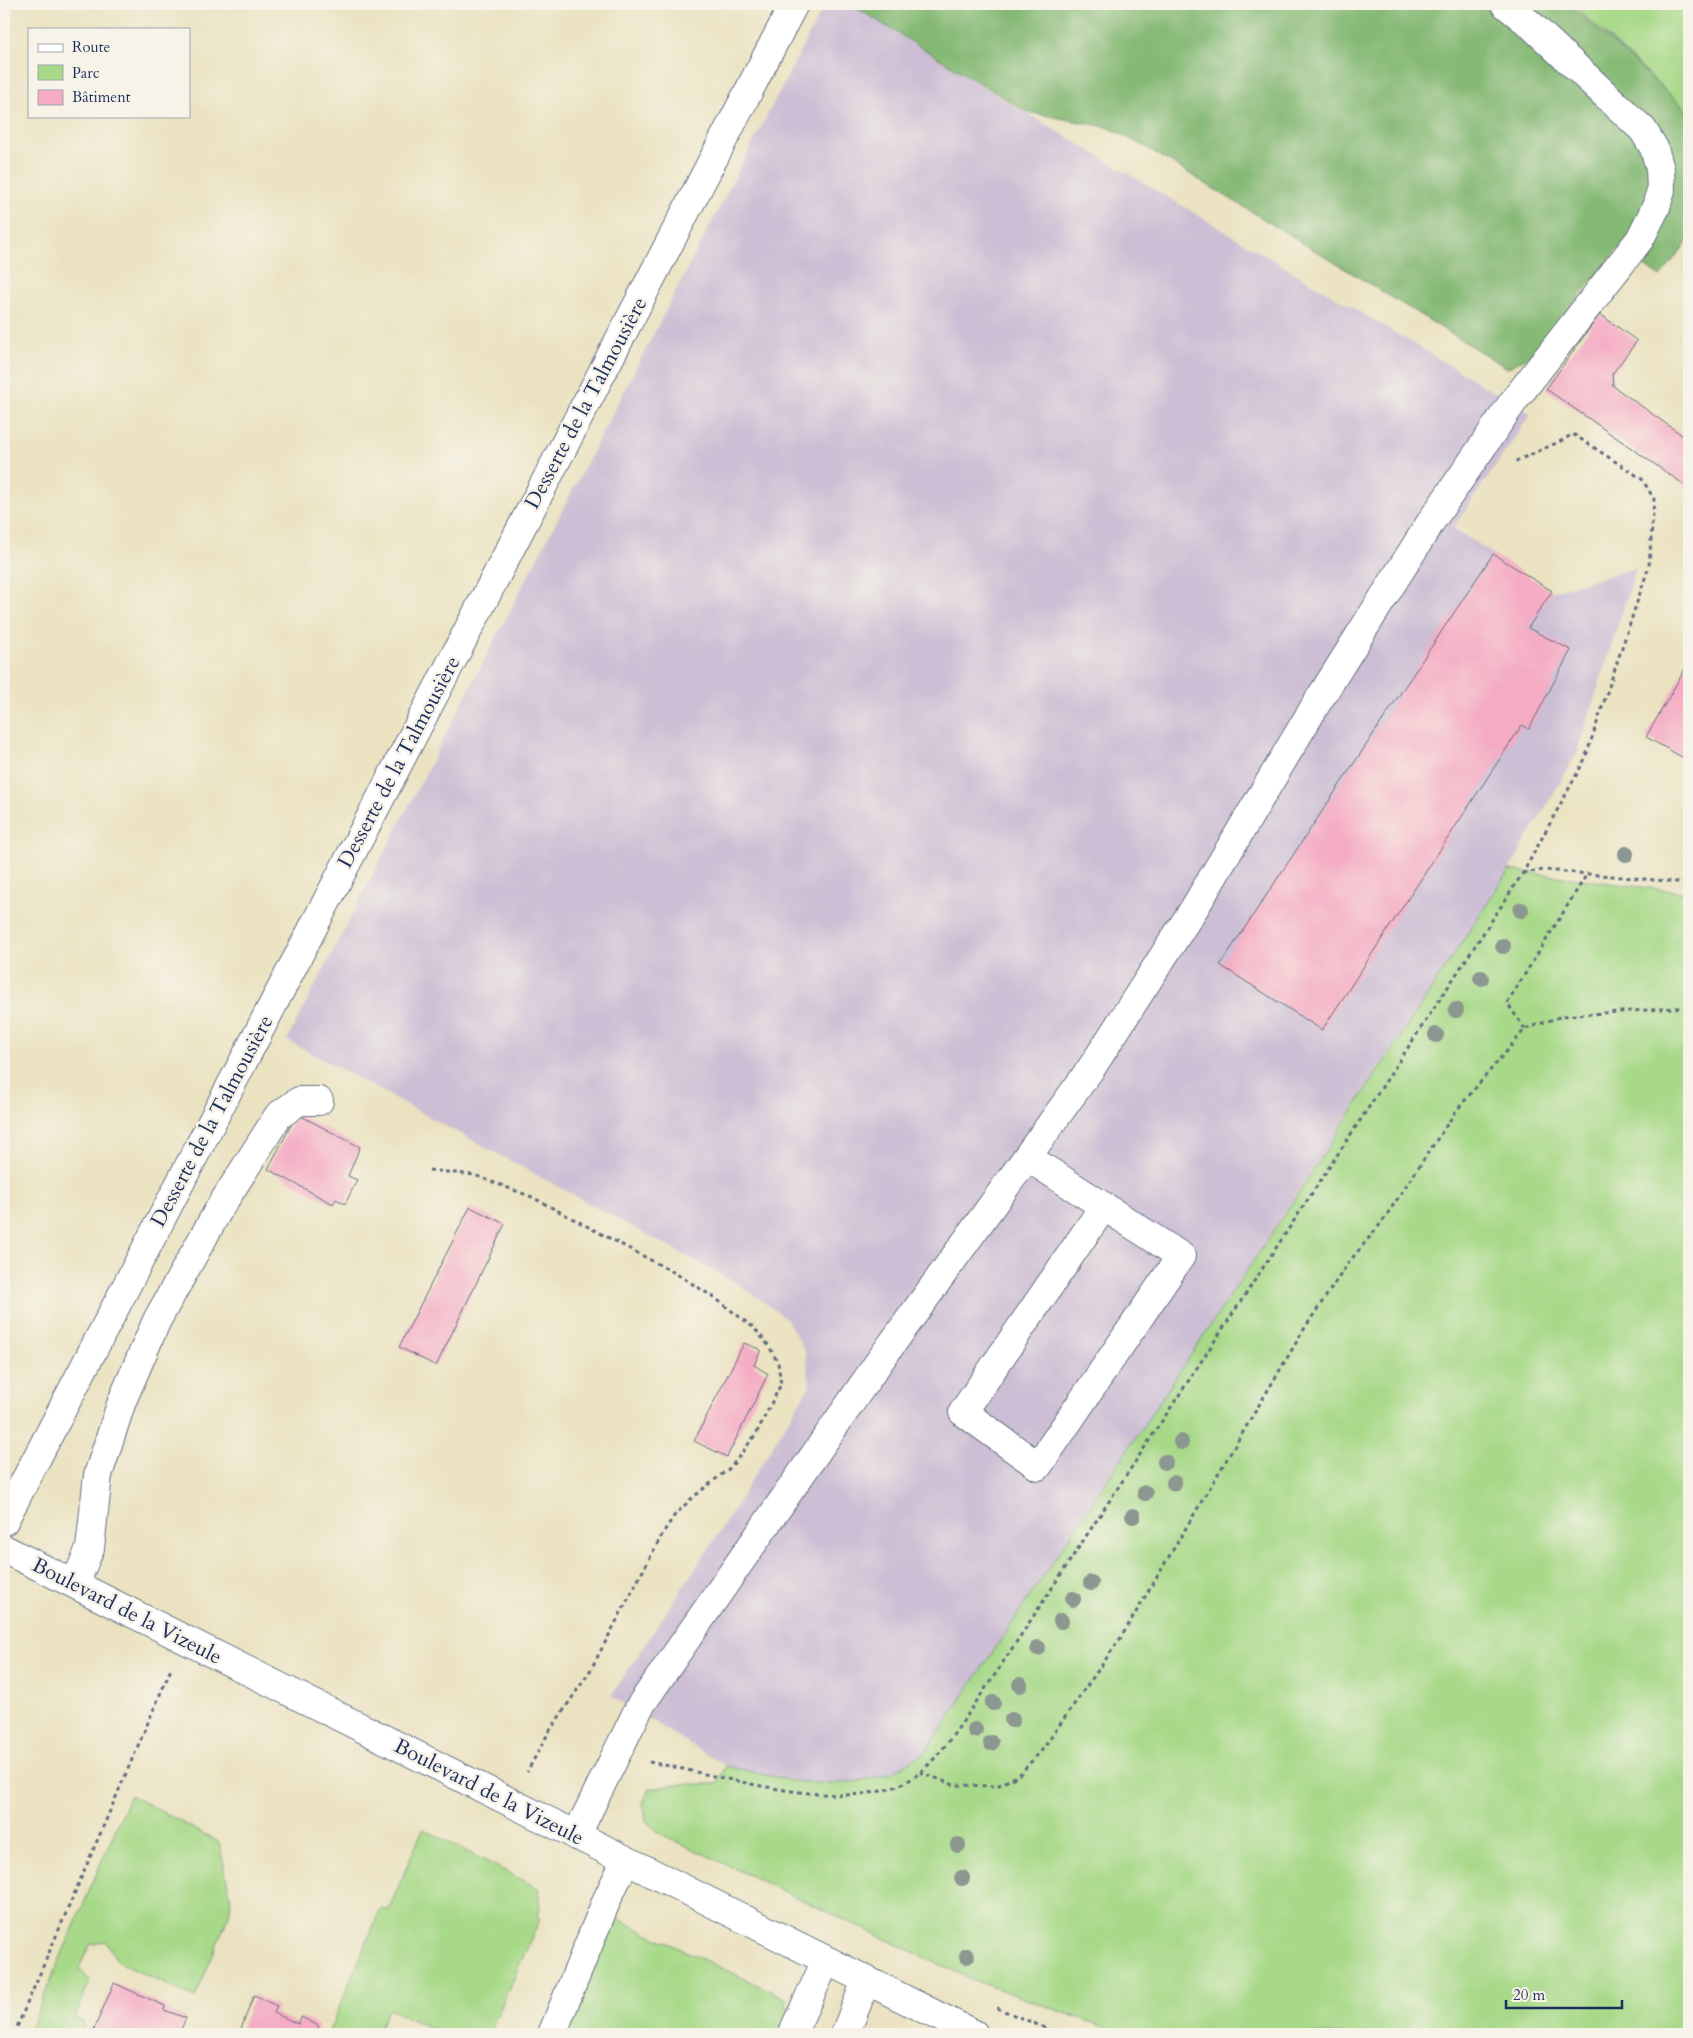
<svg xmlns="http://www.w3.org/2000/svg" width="1693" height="2038" font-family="Cardo,serif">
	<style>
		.industrial { fill: #ccbed4 }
		.green { fill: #a7d988; stroke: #618473 }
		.forest { fill: #85b974; stroke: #507469 }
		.building { fill: #f4abc3 }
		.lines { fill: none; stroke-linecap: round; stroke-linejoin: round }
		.minor-casing { stroke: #636e80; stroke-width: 30 }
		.major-casing { stroke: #636e80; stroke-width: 30 }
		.path { stroke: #636e80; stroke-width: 3; stroke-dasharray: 4 4; stroke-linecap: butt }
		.minor { stroke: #fff; stroke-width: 28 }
		.major { stroke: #fff; stroke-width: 28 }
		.tree { fill: #8b9790 }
		.labels { text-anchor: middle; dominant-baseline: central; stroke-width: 5; stroke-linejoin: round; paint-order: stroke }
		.street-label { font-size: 21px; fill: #1b2f5e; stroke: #f7f3e8 }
	</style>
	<rect width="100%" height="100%" fill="#f7f3e8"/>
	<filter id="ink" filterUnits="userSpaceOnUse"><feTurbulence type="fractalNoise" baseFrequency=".02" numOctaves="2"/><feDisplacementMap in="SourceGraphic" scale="10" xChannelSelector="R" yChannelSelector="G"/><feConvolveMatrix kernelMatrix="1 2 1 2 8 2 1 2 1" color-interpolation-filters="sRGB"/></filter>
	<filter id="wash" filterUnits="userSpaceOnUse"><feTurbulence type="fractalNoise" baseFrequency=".0096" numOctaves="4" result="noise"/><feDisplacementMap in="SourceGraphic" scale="20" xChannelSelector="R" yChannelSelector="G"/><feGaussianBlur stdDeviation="1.12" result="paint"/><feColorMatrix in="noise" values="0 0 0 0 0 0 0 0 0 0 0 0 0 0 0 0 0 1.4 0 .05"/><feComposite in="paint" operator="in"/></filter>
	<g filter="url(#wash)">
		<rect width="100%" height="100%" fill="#eae2c0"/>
		<!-- industrial -->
		<path class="industrial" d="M825 4H850L990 91 1531 414 1453 528 1550 592 1636 568 1577 753 1509 870 1147 1422 926 1752 890 1774 859 1781 829 1784 793 1781 726 1766 611 1696 724 1525 810 1385 805 1351 786 1318 738 1284 287 1040Z"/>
		<!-- green -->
		<g class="green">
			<path d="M1570 4H1689V112L1578 9Z"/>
			<path d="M1509 870 1689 893V2034H1124L973 1980 661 1834 646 1821 643 1803 649 1789 682 1784H717L726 1766 793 1781 829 1784 859 1781 889 1774 926 1752 1292 1203Z"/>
			<path d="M130 1795 219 1842 231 1901 229 1915 195 1998 118 1962 106 1942 103 1941 90 1945 79 1968 90 1981 75 2018 85 2024 81 2034H28Z"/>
			<path d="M423 1829 538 1888 540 1906 538 1917 540 1919 489 2034H443L389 2009 377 2034H328L381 1908 388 1911Z"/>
			<path d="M609 1915 785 1998 789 2015 780 2034H560Z"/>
		</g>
		<!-- forest -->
		<path class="forest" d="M850 4H1570L1689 112V240L1660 277 1619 248 1531 355 1507 368 1144 146 1107 127 1027 112Z"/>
		<g id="blocks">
			<!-- building -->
			<g class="building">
				<path d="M1600 314 1637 341 1612 374 1613 386 1689 440V488L1546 389Z"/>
				<path d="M1493 554 1552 591 1528 628 1571 650 1529 729 1522 725 1322 1030 1220 965Z"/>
				<path d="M1689 662V761L1646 737Z"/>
				<path d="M297 1114 360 1147 348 1176 357 1180 345 1204 336 1199 333 1204 268 1169Z"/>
				<path d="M470 1207 505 1224 436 1366 399 1347Z"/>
				<path d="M744 1343 761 1350 754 1365 768 1374 727 1457 694 1441Z"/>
				<path d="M114 1983 165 2006 164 2010 186 2018 179 2034H92Z"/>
				<path d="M254 1995 277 2006 274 2013 298 2024 301 2017 319 2026 315 2034H239Z"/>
			</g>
		</g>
	</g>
	<g filter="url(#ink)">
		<use href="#blocks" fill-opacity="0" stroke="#636e80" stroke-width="1"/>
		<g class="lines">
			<defs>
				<g id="minor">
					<path d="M1027 1157 1181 1256 1038 1466 963 1412 1104 1206"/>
					<path d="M4 1521 794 4"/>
					<path d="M75 1584 90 1548 98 1475 122 1401 157 1320 219 1209 278 1116 299 1101H319"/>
					<path d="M576 1836 640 1706 881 1359 1092 1067 1195 907 1315 706 1432 520 1513 402 1640 239 1656 207 1661 190 1660 169 1654 148 1643 130 1530 24 1505 4"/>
					<path d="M552 2034 608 1897 626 1860"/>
					<path d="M792 2034 826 1961"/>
					<path d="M845 2034 866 1981"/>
				</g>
				<path id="major" d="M4 1549 974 2034"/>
			</defs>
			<!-- minor casing -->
			<use href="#minor" class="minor-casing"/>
			<!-- major casing -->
			<use href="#major" class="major-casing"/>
			<!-- path -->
			<g class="path">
				<path d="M1523 873 1544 870 1689 883"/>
				<path d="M1525 1029 1507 1003 1587 874"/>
				<path d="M429 1170 474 1175 532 1197 675 1273 715 1298 754 1328 769 1346 778 1363 781 1384 756 1434 731 1467 692 1498 674 1516 663 1533 590 1671 549 1732 527 1772"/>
				<path d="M649 1762C717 1774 850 1818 911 1779 942 1759 970 1709 992 1679L1523 873 1585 759 1649 566 1654 499 1642 479 1573 434 1561 441 1514 462"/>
				<path d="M920 1772 954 1785 997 1786 1019 1775 1042 1750 1120 1639 1306 1326 1349 1262 1382 1222 1456 1111 1525 1029 1562 1016 1689 1007"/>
				<path d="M997 2008 1060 2034"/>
				<path d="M14 2034 171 1669"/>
			</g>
			<!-- minor -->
			<use href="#minor" class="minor"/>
			<!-- major -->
			<use href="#major" class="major"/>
		</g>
		<!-- trees -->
		<g class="tree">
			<circle cx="1626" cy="854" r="8"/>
			<circle cx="1521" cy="910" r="8"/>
			<circle cx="1503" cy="946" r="8"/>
			<circle cx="1481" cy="978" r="8"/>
			<circle cx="1456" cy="1010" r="8"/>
			<circle cx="1436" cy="1035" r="8"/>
			<circle cx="1181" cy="1442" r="8"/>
			<circle cx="1165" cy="1462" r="8"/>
			<circle cx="1174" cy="1483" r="8"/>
			<circle cx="1145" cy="1493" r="8"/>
			<circle cx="1133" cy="1516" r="8"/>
			<circle cx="1091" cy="1583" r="8"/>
			<circle cx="1073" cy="1599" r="8"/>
			<circle cx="1061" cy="1621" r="8"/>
			<circle cx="1038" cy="1648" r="8"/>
			<circle cx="1020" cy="1685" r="8"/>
			<circle cx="993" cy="1703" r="8"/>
			<circle cx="1012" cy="1720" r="8"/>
			<circle cx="975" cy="1730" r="8"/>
			<circle cx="991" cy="1743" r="8"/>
			<circle cx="958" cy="1845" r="8"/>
			<circle cx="962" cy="1878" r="8"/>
			<circle cx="967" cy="1956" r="8"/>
		</g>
	</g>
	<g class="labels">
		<!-- street labels -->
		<g class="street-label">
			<text transform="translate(586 403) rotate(-62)">Desserte de la Talmousière</text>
			<text transform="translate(399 762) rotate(-62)">Desserte de la Talmousière</text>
			<text transform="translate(212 1121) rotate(-62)">Desserte de la Talmousière</text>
			<text transform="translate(127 1611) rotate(27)">Boulevard de la Vizeule</text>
			<text transform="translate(489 1792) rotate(27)">Boulevard de la Vizeule</text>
		</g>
	</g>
	<!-- margin -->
	<rect width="1693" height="2038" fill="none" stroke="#f7f3e8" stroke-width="20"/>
	<!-- legend -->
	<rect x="28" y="28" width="162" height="90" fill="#f7f3e8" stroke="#9fa5b1"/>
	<rect x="38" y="44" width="25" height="8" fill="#ffffff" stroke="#9fa5b1"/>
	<text x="72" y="52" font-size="15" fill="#1b2f5e">Route</text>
	<rect x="38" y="65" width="25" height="15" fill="#a7d988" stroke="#9fa5b1"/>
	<text x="72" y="78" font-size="15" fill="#1b2f5e">Parc</text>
	<rect x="38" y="90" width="25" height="15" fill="#f4abc3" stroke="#9fa5b1"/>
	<text x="72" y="102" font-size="15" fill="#1b2f5e">Bâtiment</text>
	<!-- scale -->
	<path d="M1506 2000v8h116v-8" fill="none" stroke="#1b2f5e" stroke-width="2.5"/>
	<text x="1513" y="2000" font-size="15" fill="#1b2f5e" stroke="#f7f3e8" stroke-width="4" paint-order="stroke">20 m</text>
</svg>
